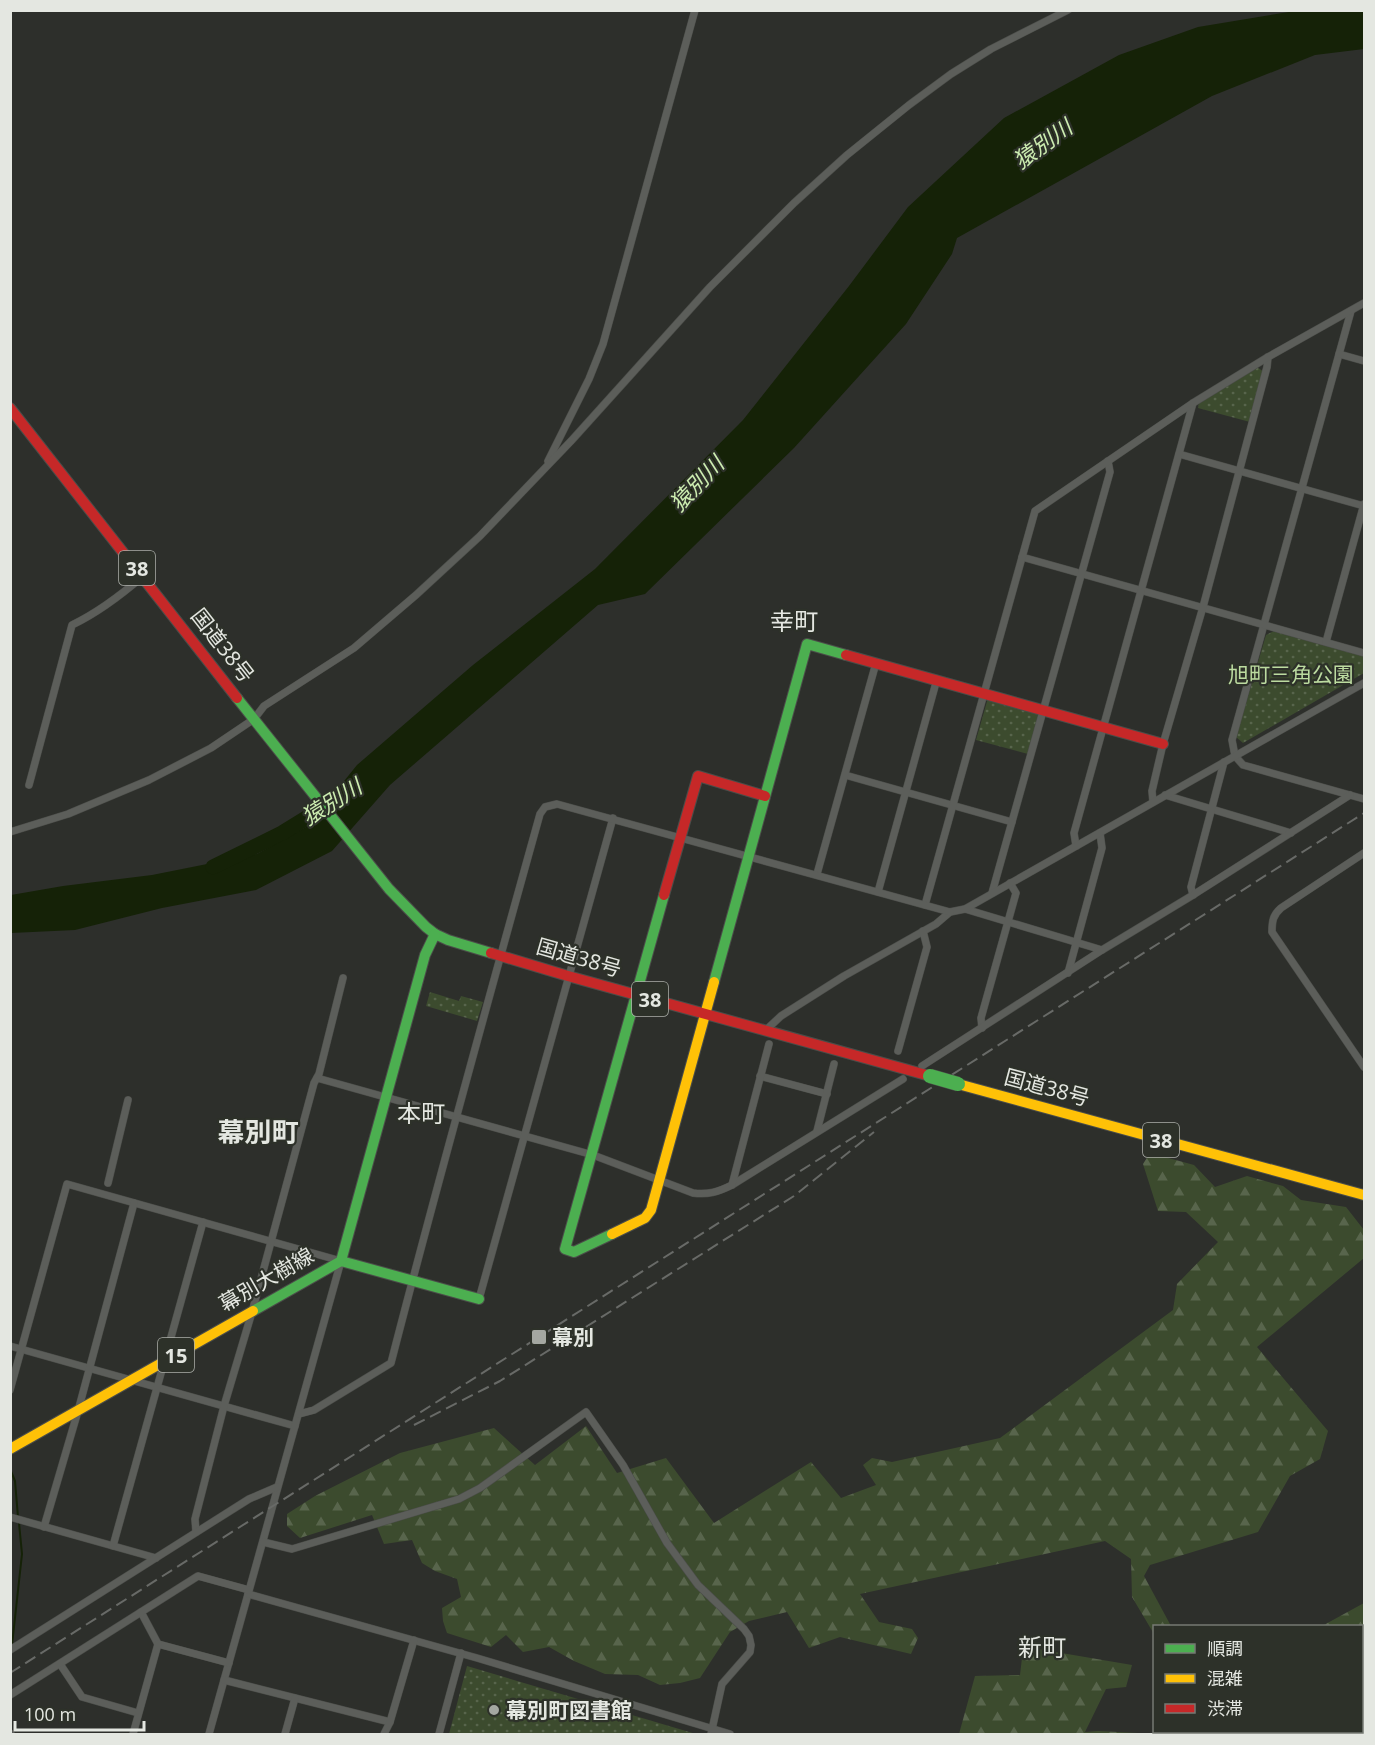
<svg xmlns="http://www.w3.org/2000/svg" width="1375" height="1745" font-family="'Open Sans','Noto Sans JP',sans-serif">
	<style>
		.forest { fill: url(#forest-firs) }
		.park { fill: url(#park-dots) }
		.water { fill: #152207 }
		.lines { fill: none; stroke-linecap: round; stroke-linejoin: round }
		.stream { stroke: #152207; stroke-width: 2 }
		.river { stroke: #152207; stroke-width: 15 }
		.street-casing { stroke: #4b4d49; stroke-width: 8 }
		.fast-casing { stroke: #4b4d49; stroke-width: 12 }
		.slow-casing { stroke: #4b4d49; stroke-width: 12 }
		.jam-casing { stroke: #4b4d49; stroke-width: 12 }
		.street { stroke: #5c5e5a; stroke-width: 7 }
		.fast { stroke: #4caf50; stroke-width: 10 }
		.slow { stroke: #ffc107; stroke-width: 10 }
		.jam { stroke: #c62828; stroke-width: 10 }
		.rail { stroke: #686a67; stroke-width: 2; stroke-dasharray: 12 6; stroke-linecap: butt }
		.fast-bridge-casing { stroke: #4b4d49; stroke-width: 15; stroke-linecap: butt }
		.fast-bridge { stroke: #4caf50; stroke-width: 14 }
		.poi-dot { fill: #a4a7a1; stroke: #2d3129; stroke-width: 2 }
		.labels { text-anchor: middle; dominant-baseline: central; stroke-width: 4.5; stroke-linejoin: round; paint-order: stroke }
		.shield { fill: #2d3129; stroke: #adb0aa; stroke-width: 1.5 }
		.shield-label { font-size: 20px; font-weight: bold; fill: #e4e7e1 }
		.street-label { font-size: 21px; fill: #e4e7e1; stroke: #2d3129 }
		.park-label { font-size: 21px; fill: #bcdba0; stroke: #2d3129 }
		.poi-label { font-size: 21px; font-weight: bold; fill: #e4e7e1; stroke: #2d3129; text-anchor: start }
		.water-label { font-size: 22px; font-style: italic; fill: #cdedb1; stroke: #2d3129 }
		.quarter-label { font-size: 24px; fill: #e4e7e1; stroke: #2d3129 }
		.district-label { font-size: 27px; font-weight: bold; fill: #e4e7e1; stroke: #2d3129 }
	</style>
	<defs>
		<pattern id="forest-firs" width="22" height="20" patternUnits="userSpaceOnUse" patternTransform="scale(1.5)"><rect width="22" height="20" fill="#3c4b2e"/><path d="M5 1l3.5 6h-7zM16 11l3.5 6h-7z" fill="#58654c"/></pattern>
		<pattern id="park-dots" width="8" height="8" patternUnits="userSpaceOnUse" patternTransform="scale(1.5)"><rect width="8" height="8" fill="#3c4b2e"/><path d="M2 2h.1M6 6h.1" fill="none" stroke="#58654c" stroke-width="1.8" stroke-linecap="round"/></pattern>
	</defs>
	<rect width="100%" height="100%" fill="#2d2f2b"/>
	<!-- forest -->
	<g class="forest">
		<path d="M1150 1153 1194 1165 1215 1187 1247 1176 1283 1186 1301 1200 1346 1207 1364 1230V1258L1257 1347 1328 1431 1320 1459 1290 1476 1258 1532 1150 1565 1144 1576 1171 1626H1154V1634L1132 1597 1131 1559 1105 1541 860 1594 879 1622 912 1629 918 1638 911 1654 840 1637 809 1648 787 1612 749 1621 730 1632 700 1678 680 1683 660 1685 638 1675 605 1674 574 1661 549 1647 523 1652 506 1635 491 1647 447 1633 443 1621 442 1608 461 1597 457 1579 435 1571 422 1563 412 1540 384 1544 372 1515 300 1538 287 1526V1514L315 1496 400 1453 494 1428 535 1465 586 1426 617 1473 666 1458 714 1523 811 1462 841 1498 876 1485 863 1465 872 1458 892 1462 1000 1438 1173 1310 1177 1284 1218 1242 1186 1212 1158 1211 1143 1164Z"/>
		<path d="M1364 1603V1734H1271L1273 1732H1362V1626H1322Z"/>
		<path d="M1038 1649 1132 1665 1126 1687 1106 1689 1085 1732 1098 1731 1158 1734 1159 1732H1202L1204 1734H959L975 1676 1020 1675 1022 1658Z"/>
	</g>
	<!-- park -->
	<g class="park">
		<path d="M1257 367 1264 372 1250 422 1198 408 1199 403Z"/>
		<path d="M1274 631 1364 656V673L1243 743 1236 737 1266 635Z"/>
		<path d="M988 698 1039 712 1028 754 976 740Z"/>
		<path d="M430 992 459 1001 461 996 483 1002 477 1021 426 1006Z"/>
		<path d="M467 1666 696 1734H449Z"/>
	</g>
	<!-- water -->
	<path class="water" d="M1295 11H1364V49L1315 55 1212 96 957 238 952 254 906 324 794 448 645 594 598 605 390 785 332 851 256 890 162 908 75 930 11 933V895L63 886 152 875 257 854 308 826 357 765 473 665 595 569 743 420 849 286 908 207 1004 118 1119 55 1198 27Z"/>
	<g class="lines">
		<!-- stream -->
		<g class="stream">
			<path d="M10 1469 15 1481 18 1517"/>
			<path d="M12 1645 22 1554 19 1523"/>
		</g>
		<!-- river -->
		<path class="river" d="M213 867 282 833 334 801"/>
		<defs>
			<g id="street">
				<path d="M1351 311 1232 740 1235 756 1243 765 1364 799"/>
				<path d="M1339 354 1364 361"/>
				<path d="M1179 454 1364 506"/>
				<path d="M548 461 589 379 603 344 695 10"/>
				<path d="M1022 557 1364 653"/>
				<path d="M1326 642 1364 504"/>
				<path d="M845 775 1012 822"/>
				<path d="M29 785 72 625C99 612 120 596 143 576"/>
				<path d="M1165 795 1291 833"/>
				<path d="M1153 802 1152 791 1163 744 1203 607 1267 367 1268 357"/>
				<path d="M10 832 68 814 149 780 211 748 254 719 264 706 354 648 416 595 480 536 572 440 710 287 794 203 847 155 909 105 951 74 991 49 1068 10"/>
				<path d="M1076 846 1074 833 1193 403"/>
				<path d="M1364 853 1281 908C1273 915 1272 921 1272 932L1364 1067"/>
				<path d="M817 874 876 663"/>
				<path d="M878 892 937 679"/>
				<path d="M992 893 1110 472 1108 461"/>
				<path d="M1193 895 1191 887 1224 762"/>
				<path d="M925 905 1035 511 1193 403 1268 357 1364 303"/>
				<path d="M965 909 1102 950"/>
				<path d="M1068 973 1102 848 1100 833"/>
				<path d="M982 1028 981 1018 1016 893 1010 883"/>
				<path d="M766 1030 781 1016 844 976 936 924 950 912 965 909 1364 683"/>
				<path d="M898 1051 927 947 923 931"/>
				<path d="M922 1066 1102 950 1193 895 1350 795"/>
				<path d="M760 1076 827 1094"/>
				<path d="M317 1078 593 1155 693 1193C708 1195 718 1192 732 1185L903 1079"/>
				<path d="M817 1131 834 1064"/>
				<path d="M108 1183 128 1100"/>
				<path d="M732 1185 769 1044"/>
				<path d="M479 1299 613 818"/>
				<path d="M10 1346 295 1426"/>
				<path d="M10 1390 67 1184 341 1261 209 1734"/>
				<path d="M299 1414 314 1410 391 1363C438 1180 489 997 540 814L545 807 557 804 950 912"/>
				<path d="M10 1517 156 1558"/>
				<path d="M44 1527 78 1411 134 1203"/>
				<path d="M196 1532 195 1519 224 1406 252 1312 314 1083 319 1074 343 978"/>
				<path d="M263 1542 292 1549 459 1499 480 1488 586 1412 623 1465 667 1543 698 1585 744 1629 749 1636 751 1645 750 1652 722 1684 711 1734"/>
				<path d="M113 1546 203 1222"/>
				<path d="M248 1594 477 1658 730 1734"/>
				<path d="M141 1612 158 1644 229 1663"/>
				<path d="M10 1650 249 1499 277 1487"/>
				<path d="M60 1664 82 1697 138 1713"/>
				<path d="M224 1680 390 1722"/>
				<path d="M10 1695 198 1576 249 1590"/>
				<path d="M10 1733 11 1734"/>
				<path d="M133 1734 158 1644"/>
				<path d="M285 1734 295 1698"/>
				<path d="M384 1734 390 1722 414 1640"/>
				<path d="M439 1734 461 1653"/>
			</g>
			<g id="fast">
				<path d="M237 698 389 889 426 927 435 934 448 940 491 953"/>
				<path d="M714 982 807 644 846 655"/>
				<path d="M612 1234 574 1252 565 1249 664 895"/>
				<path d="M341 1261 479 1299"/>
				<path d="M253 1311 341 1261 425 955 435 934"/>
			</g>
			<g id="slow">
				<path d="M958 1084 1364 1195"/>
				<path d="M612 1234 645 1218 651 1210 714 982"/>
				<path d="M10 1449 253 1311"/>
			</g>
			<g id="jam">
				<path d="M10 408 237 698"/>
				<path d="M846 655 1163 744"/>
				<path d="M664 895 698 776 765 796"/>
				<path d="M491 953 568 976 930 1076"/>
			</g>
		</defs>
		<!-- street casing -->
		<use href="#street" class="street-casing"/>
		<!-- fast casing -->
		<use href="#fast" class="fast-casing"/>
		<!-- slow casing -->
		<use href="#slow" class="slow-casing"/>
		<!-- jam casing -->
		<use href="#jam" class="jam-casing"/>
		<!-- street -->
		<use href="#street" class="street"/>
		<!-- fast -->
		<use href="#fast" class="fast"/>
		<!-- slow -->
		<use href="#slow" class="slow"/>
		<!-- jam -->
		<use href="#jam" class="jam"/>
		<!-- rail -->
		<g class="rail">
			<path d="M414 1425 500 1381 794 1196 874 1132"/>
			<path d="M10 1673 1364 813"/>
		</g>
		<defs>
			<path id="fast-bridge" d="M930 1076 958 1084"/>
		</defs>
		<!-- fast-bridge casing -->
		<use href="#fast-bridge" class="fast-bridge-casing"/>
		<!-- fast-bridge -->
		<use href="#fast-bridge" class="fast-bridge"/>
	</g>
	<!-- markers -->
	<g class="poi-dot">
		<rect x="531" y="1329" width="16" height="16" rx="3"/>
		<circle cx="494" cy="1710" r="6"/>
	</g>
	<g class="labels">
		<!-- shield labels -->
		<g class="shield">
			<rect x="119" y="551" width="36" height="34" rx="4.5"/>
			<rect x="632" y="982" width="36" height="34" rx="4.5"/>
			<rect x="1143" y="1123" width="36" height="34" rx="4.5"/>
			<rect x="158" y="1338" width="36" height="34" rx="4.5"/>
		</g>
		<g class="shield-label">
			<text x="137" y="568">38</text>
			<text x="650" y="999">38</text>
			<text x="1161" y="1140">38</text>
			<text x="176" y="1355">15</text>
		</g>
		<!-- street labels -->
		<g class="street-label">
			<text transform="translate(223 645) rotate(52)">国道38号</text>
			<text transform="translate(579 957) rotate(16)">国道38号</text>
			<text transform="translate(1047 1087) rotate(15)">国道38号</text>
			<text transform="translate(266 1279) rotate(-30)">幕別大樹線</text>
		</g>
		<!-- park labels -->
		<g class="park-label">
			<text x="1291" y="674">旭町三角公園</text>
		</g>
		<!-- poi labels -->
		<g class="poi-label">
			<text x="552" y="1337">幕別</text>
			<text x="506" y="1710">幕別町図書館</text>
		</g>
		<!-- water labels -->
		<g class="water-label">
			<text transform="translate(1042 143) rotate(-36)">猿別川</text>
			<text transform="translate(696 483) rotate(-46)">猿別川</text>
			<text transform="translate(331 801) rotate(-32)">猿別川</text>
		</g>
		<!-- quarter labels -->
		<g class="quarter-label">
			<text x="794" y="620">幸町</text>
			<text x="421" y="1112">本町</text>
			<text x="1042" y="1646">新町</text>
		</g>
		<!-- district labels -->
		<g class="district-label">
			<text x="258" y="1131">幕別町</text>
		</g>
	</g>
	<!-- border -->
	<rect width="1375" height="1745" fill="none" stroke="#e4e7e1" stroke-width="24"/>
	<!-- legend -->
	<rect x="1153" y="1625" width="210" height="108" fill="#2d3129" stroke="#767a73" stroke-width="1.5"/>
	<rect x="1165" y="1644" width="30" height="9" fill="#4caf50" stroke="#767a73" stroke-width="1.5"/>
	<text x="1207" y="1655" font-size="18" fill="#e4e7e1">順調</text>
	<rect x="1165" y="1674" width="30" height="9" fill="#ffc107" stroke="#767a73" stroke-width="1.5"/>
	<text x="1207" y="1685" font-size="18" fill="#e4e7e1">混雑</text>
	<rect x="1165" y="1704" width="30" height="9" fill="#c62828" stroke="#767a73" stroke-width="1.5"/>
	<text x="1207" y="1715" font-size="18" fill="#e4e7e1">渋滞</text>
	<!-- scale -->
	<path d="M15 1721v9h129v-9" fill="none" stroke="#e4e7e1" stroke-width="3"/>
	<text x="24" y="1721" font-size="18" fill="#e4e7e1" stroke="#2d3129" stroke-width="4.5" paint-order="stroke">100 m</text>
</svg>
